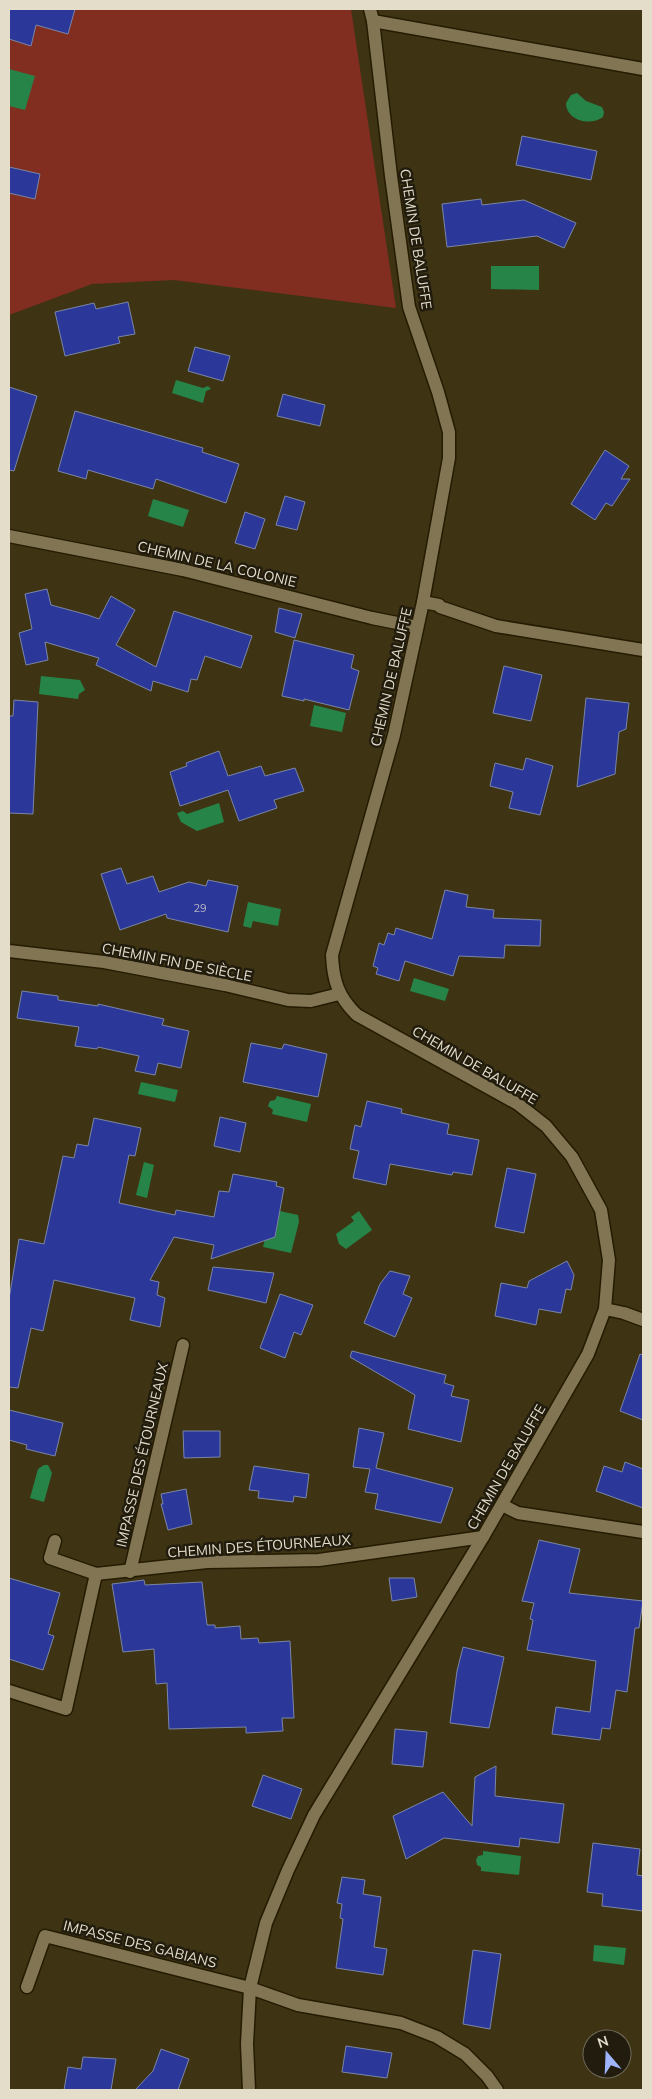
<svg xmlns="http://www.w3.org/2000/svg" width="652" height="2099" font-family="Mulish,sans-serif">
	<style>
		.green { fill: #812d20 }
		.water { fill: #268448 }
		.building { fill: #2b389a; stroke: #7b85a5 }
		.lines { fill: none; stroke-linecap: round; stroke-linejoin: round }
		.service-casing { stroke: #251b00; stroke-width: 15 }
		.minor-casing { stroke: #251b00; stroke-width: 15 }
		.service { stroke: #817554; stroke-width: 12 }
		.minor { stroke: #817554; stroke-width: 12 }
		.labels { text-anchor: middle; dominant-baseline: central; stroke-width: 5; stroke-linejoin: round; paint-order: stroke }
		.number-label { font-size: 11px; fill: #b5b4be }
		.street-label { font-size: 14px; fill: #e3ddca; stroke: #211c0e }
	</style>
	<rect width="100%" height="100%" fill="#3e3414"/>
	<!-- green -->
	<path class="green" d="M9 9H351L396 308 174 280 92 284 9 315Z"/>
	<!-- water -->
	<g class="water">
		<path d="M9 69 35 76 25 110 9 106Z"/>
		<path d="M577 93 586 101 602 107 604 112 603 117C590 127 566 120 566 103L571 95Z"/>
		<path d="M491 266H539V290L491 289Z"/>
		<path d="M176 380 203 388 208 386 211 389 206 391 203 403 172 393Z"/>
		<path d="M153 499 189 510 183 527 148 516Z"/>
		<path d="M41 676 80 680 85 690 79 694 78 699 39 694Z"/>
		<path d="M314 705 346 713 342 732 310 726Z"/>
		<path d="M219 803 224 822 197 831 181 822 177 813 183 811 187 814Z"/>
		<path d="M248 902 281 909 278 926 253 921 251 928 243 926Z"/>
		<path d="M414 978 449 989 445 1001 410 991Z"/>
		<path d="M141 1082 178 1090 175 1102 138 1094Z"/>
		<path d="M277 1096 311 1104 307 1122 272 1114 273 1110 268 1106 270 1101 275 1100Z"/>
		<path d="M144 1162 154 1165 147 1198 136 1195Z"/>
		<path d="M280 1211 298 1215 299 1222 291 1253 263 1247 266 1235 275 1237Z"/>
		<path d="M359 1211 372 1230 346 1249 339 1244 336 1234 354 1221 351 1217Z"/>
		<path d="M44 1465H48L52 1473 44 1502 30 1498 38 1469Z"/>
		<path d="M483 1851 521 1856 519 1875 481 1871V1867L477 1865 476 1860 478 1856 483 1855Z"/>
		<path d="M594 1945 626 1948 624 1965 593 1961Z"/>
	</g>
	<!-- building -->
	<g class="building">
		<path d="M9 9H75L68 34 36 25 31 46 9 39Z"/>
		<path d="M522 136 597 151 591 180 516 165Z"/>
		<path d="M9 167 40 174 35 199 9 193Z"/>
		<path d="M481 199 482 205 524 200 576 223 564 248 537 236 447 247 442 204Z"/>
		<path d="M128 302 135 334 118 337 120 343 65 356 55 312 94 303 96 309Z"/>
		<path d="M195 347 230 356 223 381 188 371Z"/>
		<path d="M9 387 37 396 14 471 9 470Z"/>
		<path d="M283 394 325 405 320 426 277 416Z"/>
		<path d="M75 411 203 448 202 452 239 464 226 503 156 479 153 489 88 470 86 479 58 471Z"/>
		<path d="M605 450 629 466 621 479H630L612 506 606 503 595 520 571 504Z"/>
		<path d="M285 496 305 502 297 530 276 525Z"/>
		<path d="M245 512 265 519 255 549 235 543Z"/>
		<path d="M47 589 51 605 88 615 99 619 111 596 135 610 116 645 156 667 174 611 252 636 241 668 205 656 197 680 191 679 188 692 153 681 151 691 96 665 99 658 45 642 48 660 26 665 19 633 32 629 25 594Z"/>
		<path d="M279 608 302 614 295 638 275 632Z"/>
		<path d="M294 640 354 655 351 668 359 671 349 710 304 699V701L282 696Z"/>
		<path d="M504 666 542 675 531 721 493 713Z"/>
		<path d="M586 698 629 703 626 729 619 732 615 774 577 787Z"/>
		<path d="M14 700 38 702 33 814 9 813V716H13Z"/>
		<path d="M219 751 228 776 261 766 265 776 295 768 304 791 274 800 277 808 239 821 228 790 180 806 170 772 187 766 186 763Z"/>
		<path d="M526 758 553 766 540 815 509 808 513 792 490 786 495 763 523 770Z"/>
		<path d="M121 868 127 884 153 876 159 892 189 882 206 886 208 880 238 886 228 932 167 918 166 914 120 930 101 874Z"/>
		<path d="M445 890 468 895 466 907 494 910 493 918 541 920 540 946 505 945 504 958 459 956 453 976 405 961 399 981 376 974 378 968 373 966 379 943 384 945 388 933 394 935 396 928 432 939Z"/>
		<path d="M22 991 58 996V1000L98 1006V1004L164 1019 162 1025 189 1031 181 1068 158 1063 155 1075 135 1071 139 1056 98 1047 97 1049 75 1046 79 1027 17 1018Z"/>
		<path d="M251 1043 282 1049 284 1044 327 1054 318 1097 243 1082Z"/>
		<path d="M367 1101 402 1109 401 1113 449 1124 447 1134 479 1140 472 1175 453 1172 452 1175 390 1164 386 1185 353 1178 359 1151 350 1149 355 1125 361 1127Z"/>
		<path d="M220 1117 246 1123 240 1152 214 1146Z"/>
		<path d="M94 1118 141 1128 135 1156 129 1155 119 1203 175 1215 176 1210 214 1217 219 1191 229 1192 233 1174 277 1182 276 1186 284 1188 275 1237 211 1259 214 1245 174 1237 150 1280 159 1282 157 1295 165 1298 160 1327 130 1320 135 1298 54 1280 43 1331 31 1328 18 1388 9 1387V1299L19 1239 44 1244 63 1156 74 1158 77 1144 88 1146Z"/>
		<path d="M507 1168 536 1174 524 1233 495 1227Z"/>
		<path d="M567 1261 574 1275 571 1290 566 1289 561 1313 539 1309 536 1325 495 1316 501 1283 527 1288 529 1281Z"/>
		<path d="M213 1267 274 1273 266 1303 208 1290Z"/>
		<path d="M390 1271 410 1276 403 1294 412 1298 395 1337 364 1323 380 1284Z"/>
		<path d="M280 1294 313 1305 301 1335 294 1332 285 1358 260 1348Z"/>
		<path d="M352 1351 446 1375 444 1383 454 1386 451 1396 469 1400 461 1442 408 1429 415 1395 350 1357Z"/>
		<path d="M640 1354 643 1355V1420L620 1411Z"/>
		<path d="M9 1410 63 1423 55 1456 26 1449 27 1445 9 1440Z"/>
		<path d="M359 1428 384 1433 376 1468 453 1488 441 1523 375 1509 378 1494 365 1492 370 1469 353 1467Z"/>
		<path d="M183 1431H220V1457L184 1458Z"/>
		<path d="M625 1462 643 1469V1508L596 1491 604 1466 622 1472Z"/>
		<path d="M254 1466 309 1474 306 1498 294 1496 293 1502 258 1498 259 1491 249 1490Z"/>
		<path d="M186 1489 192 1524 168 1530 161 1504H163L161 1494Z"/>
		<path d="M539 1540 580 1549 569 1593 643 1601 639 1628H635L627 1692 616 1690 610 1729 602 1728 600 1740 552 1734 556 1707 590 1712 596 1661 527 1650 533 1620 530 1619 534 1603 522 1601Z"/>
		<path d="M9 1578 60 1593 48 1634 54 1636 43 1670 9 1659Z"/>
		<path d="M389 1578H414L417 1597 392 1601Z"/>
		<path d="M144 1580 145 1585 202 1582 207 1625H215V1628L240 1626 241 1639 258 1638 259 1643 290 1641 294 1718H282L283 1731 246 1733V1727L169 1729 167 1683 156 1684 154 1649 123 1652 112 1584Z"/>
		<path d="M463 1647 504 1657 489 1728 450 1723 457 1671Z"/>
		<path d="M395 1729 427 1732 423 1767 392 1764Z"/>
		<path d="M496 1766 495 1796 564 1804 559 1843 520 1838 519 1847 444 1838 406 1859 393 1816 443 1792 472 1826 475 1777Z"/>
		<path d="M263 1775 302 1789 291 1819 252 1806Z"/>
		<path d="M593 1843 640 1849 637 1875 643 1876V1911L602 1906 603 1894 587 1892Z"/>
		<path d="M342 1877 365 1880 363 1894 381 1897 374 1947 387 1949 383 1975 336 1968 343 1919 340 1918 342 1904 337 1903Z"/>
		<path d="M473 1950 501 1954 490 2029 463 2024Z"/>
		<path d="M346 2046 392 2053 387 2078 342 2072Z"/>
		<path d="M161 2049 189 2059 178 2090H135L153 2071Z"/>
		<path d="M83 2057 116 2059 111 2090H64L68 2067 81 2069Z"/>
	</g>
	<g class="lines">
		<defs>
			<g id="service">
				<path d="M130 1572 183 1345"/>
				<path d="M9 1691 66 1709 96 1574"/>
			</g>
			<g id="minor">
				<path d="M373 21 643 69"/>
				<path d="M9 536 183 570 372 618 417 627"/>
				<path d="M423 602 439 605 440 607 496 626 643 650"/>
				<path d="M9 951 104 962 225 985 288 1000 311 1001 339 994"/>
				<path d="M605 1309 624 1313 643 1320"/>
				<path d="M502 1505 518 1513 643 1532"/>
				<path d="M55 1541 50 1558 96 1574 207 1562 319 1560 483 1537"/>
				<path d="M27 1987 45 1936 250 1988 298 2005 401 2023 437 2037 465 2054 487 2076 497 2090"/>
				<path d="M249 2090 247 2044 250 1988 266 1923 288 1870 314 1815 483 1537 588 1354 605 1309 609 1260 601 1210 572 1157 546 1126 518 1104 357 1015C338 997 333 980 332 955L394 735 423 602 449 458V432L438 392 409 307 391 176 373 21 370 9"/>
			</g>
		</defs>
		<!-- service casing -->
		<use href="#service" class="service-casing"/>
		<!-- minor casing -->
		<use href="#minor" class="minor-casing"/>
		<!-- service -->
		<use href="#service" class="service"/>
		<!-- minor -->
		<use href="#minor" class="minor"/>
	</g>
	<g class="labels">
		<!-- number labels -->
		<g class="number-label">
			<text x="200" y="908">29</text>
		</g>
		<!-- street labels -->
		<g class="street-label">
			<text transform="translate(416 239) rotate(81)">CHEMIN DE BALUFFE</text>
			<text transform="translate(217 564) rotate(13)">CHEMIN DE LA COLONIE</text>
			<text transform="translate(391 677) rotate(-77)">CHEMIN DE BALUFFE</text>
			<text transform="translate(177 962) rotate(11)">CHEMIN FIN DE SIÈCLE</text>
			<text transform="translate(475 1065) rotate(30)">CHEMIN DE BALUFFE</text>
			<text transform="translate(142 1455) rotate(-77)">IMPASSE DES ÉTOURNEAUX</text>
			<text transform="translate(506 1467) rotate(-60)">CHEMIN DE BALUFFE</text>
			<text transform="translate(259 1546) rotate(-4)">CHEMIN DES ÉTOURNEAUX</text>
			<text transform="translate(140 1944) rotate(14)">IMPASSE DES GABIANS</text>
		</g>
	</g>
	<!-- border -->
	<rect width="652" height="2099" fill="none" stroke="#e3ddca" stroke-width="20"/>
	<!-- north arrow -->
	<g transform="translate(607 2054) rotate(341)"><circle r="24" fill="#211c0e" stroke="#6f6959"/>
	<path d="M0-4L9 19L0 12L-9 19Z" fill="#9eb4fd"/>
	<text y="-8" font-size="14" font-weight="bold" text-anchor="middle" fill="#e3ddca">N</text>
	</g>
</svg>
